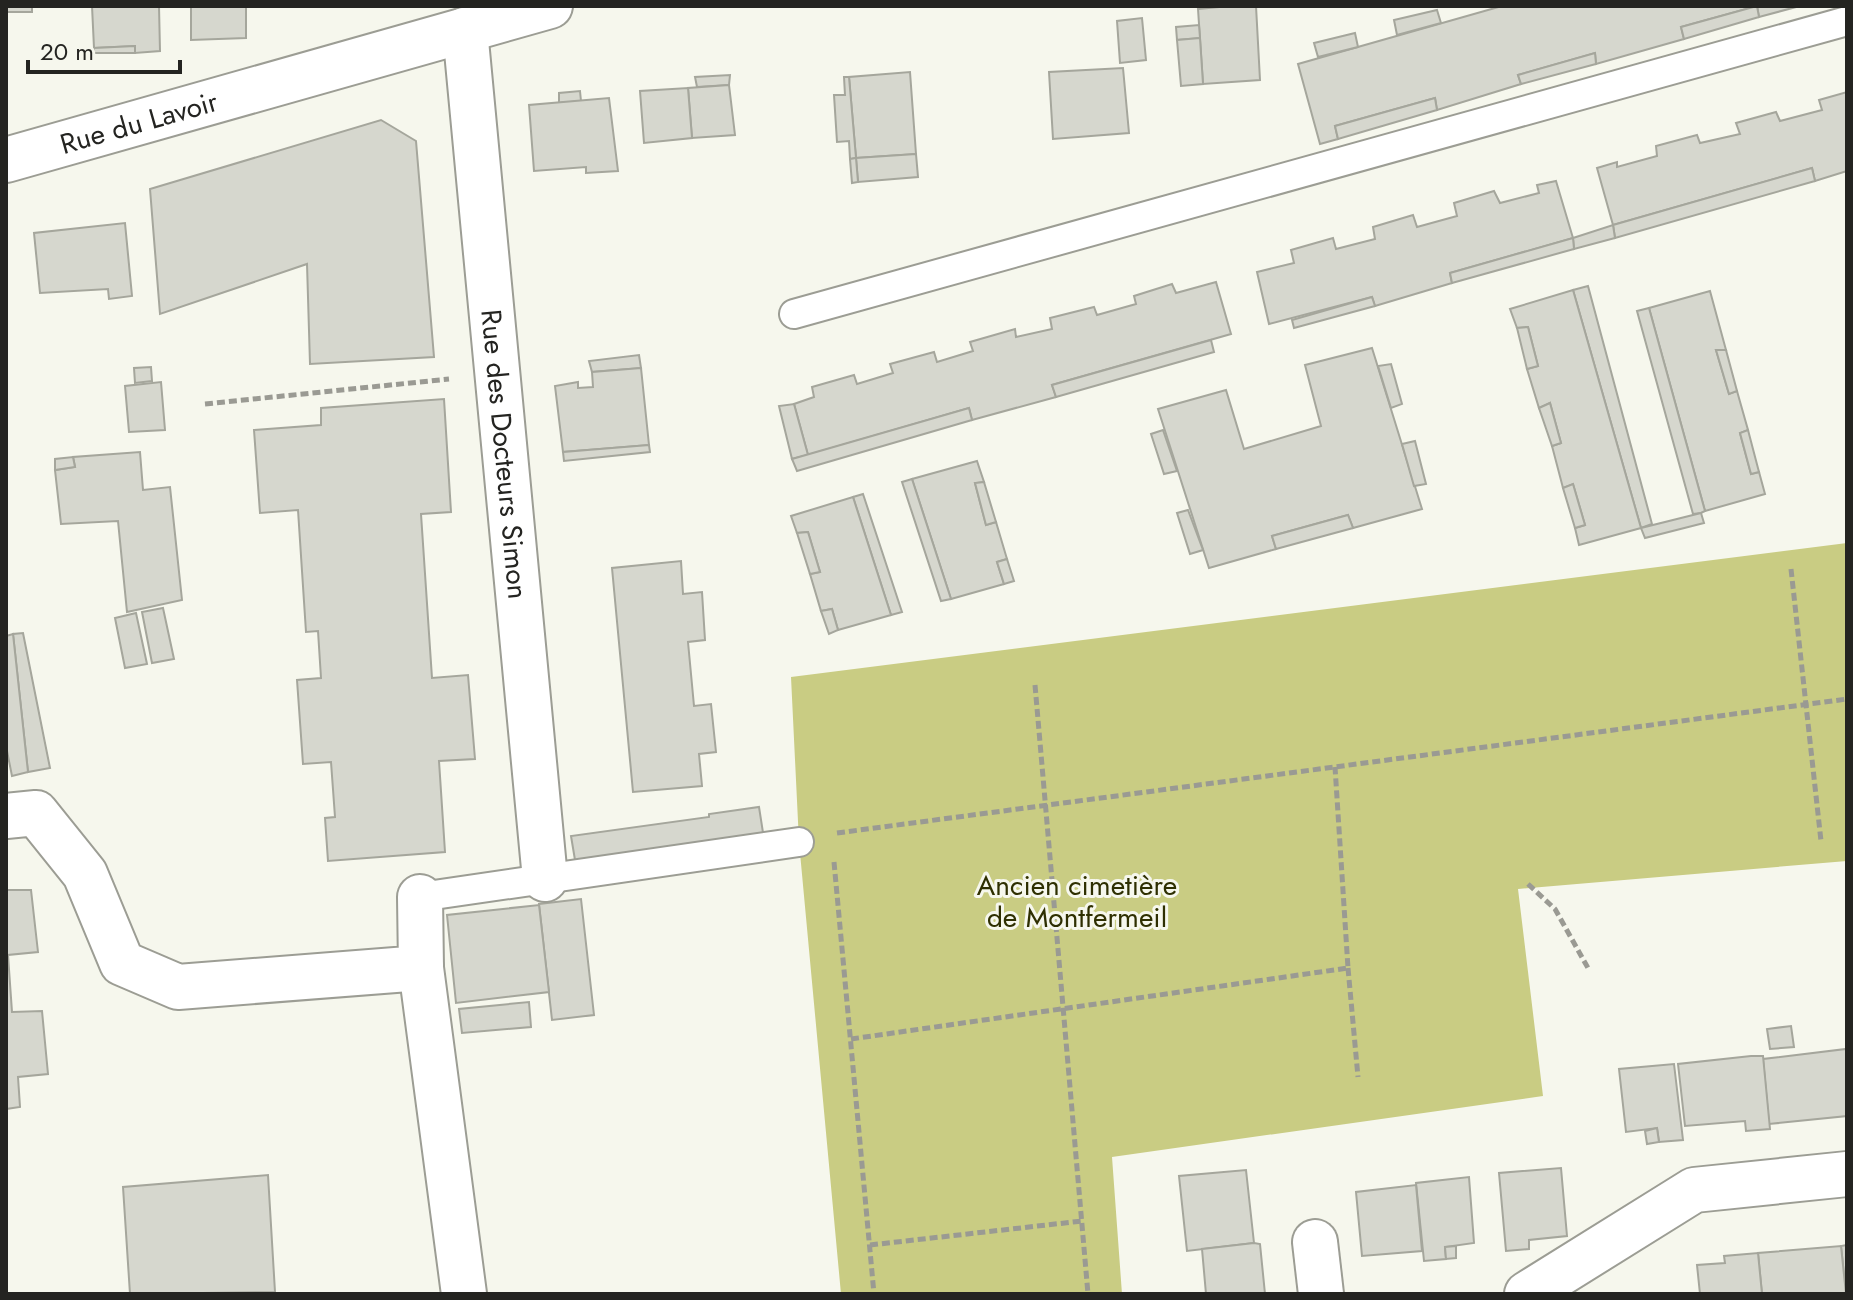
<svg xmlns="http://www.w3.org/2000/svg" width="1853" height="1300" font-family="Jost,sans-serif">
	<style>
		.green { fill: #c9cc83 }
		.building { fill: #d6d7ce; stroke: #a5a69c; stroke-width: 2 }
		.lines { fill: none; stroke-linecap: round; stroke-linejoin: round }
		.lane-casing { stroke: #9c9d94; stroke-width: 32 }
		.street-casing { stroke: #9c9d94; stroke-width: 48 }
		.path { stroke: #9a9a93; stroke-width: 5; stroke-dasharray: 8 4; stroke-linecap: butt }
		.lane { stroke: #fff; stroke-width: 28 }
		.street { stroke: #fff; stroke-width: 44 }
		.labels { text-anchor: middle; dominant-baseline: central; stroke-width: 6; stroke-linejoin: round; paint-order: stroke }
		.street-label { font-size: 28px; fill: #242421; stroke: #f6f7ed }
		.park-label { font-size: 28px; fill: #2e2f01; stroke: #f6f7ed }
	</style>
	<rect width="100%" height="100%" fill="#f6f7ed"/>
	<!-- green -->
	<path class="green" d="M1847 543V861L1518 889 1543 1096 1112 1157 1122 1294H841L799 842 791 677Z"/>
	<!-- building -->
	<g class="building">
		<rect x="6" y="6" width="26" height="6"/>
		<path d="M92 6H159L160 51 135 53V46L94 48Z"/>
		<path d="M191 6H246V38L191 40Z"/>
		<path d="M1230 6H1256L1260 80 1203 84 1198 9Z"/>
		<path d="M1502 6H1800L1759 17 1757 6 1681 27 1684 39 1596 64 1595 53 1518 75 1521 84 1437 110 1435 98 1335 126 1338 139 1320 144 1298 64Z"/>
		<path d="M1757 6 1759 17 1684 39 1681 27Z"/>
		<path d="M1437 10 1441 23 1397 35 1394 20Z"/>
		<path d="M1142 18 1146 60 1120 63 1117 21Z"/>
		<path d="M1199 25 1200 38 1177 40 1176 27Z"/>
		<path d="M1355 33 1358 47 1318 57 1314 43Z"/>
		<path d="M1200 38 1203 84 1181 86 1177 40Z"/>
		<path d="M135 46V53H94V48Z"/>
		<path d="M1595 53 1596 64 1521 84 1518 75Z"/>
		<path d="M1123 68 1129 133 1053 139 1049 72Z"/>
		<path d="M910 72 916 154 856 158 849 77Z"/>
		<path d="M730 75 729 85 697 87 695 77Z"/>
		<path d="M844 77H849L856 158 850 159 849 141 837 142 834 95H845Z"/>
		<path d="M729 85 735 135 692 138 688 88Z"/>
		<path d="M688 88 692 138 644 143 640 91Z"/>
		<path d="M580 91 581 101 559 103V93Z"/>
		<path d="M1847 92V171L1815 181 1812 168 1613 225 1597 168 1617 162V167L1657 156 1656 146 1697 135 1700 143 1740 134 1736 123 1776 112 1780 121 1822 110 1819 100Z"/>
		<path d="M609 98 618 171 586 173V167L534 171 529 105Z"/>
		<path d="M1435 98 1437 110 1338 139 1335 126Z"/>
		<path d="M381 120 416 141 434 357 310 364 307 264 160 314 150 189Z"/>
		<path d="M916 154 918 177 858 182 856 158Z"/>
		<path d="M856 158 858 182 852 183 850 159Z"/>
		<path d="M1812 168 1815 181 1615 238 1613 225Z"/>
		<path d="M1556 181 1573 238 1450 273 1452 283 1375 306 1372 297 1269 324 1257 272 1294 263 1291 250 1333 238 1336 249 1375 239 1373 227 1413 215 1417 227 1457 216 1454 203 1494 191 1500 203 1539 193 1537 185Z"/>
		<path d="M125 223 132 296 109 299 108 289 40 293 34 233Z"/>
		<path d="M1613 225 1615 238 1574 249 1573 238Z"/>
		<path d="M1573 238 1574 249 1452 283 1450 273Z"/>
		<path d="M1216 282 1231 334 1052 385 1056 397 972 420 969 408 808 455 794 404 814 397 812 387 854 375 857 384 893 373 890 364 934 352 937 362 973 351 970 342 1015 329 1016 337 1052 329 1050 318 1094 307 1097 315 1136 304 1134 296 1172 284 1176 293Z"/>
		<path d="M1588 286 1652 524 1641 528 1573 290Z"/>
		<path d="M1573 290 1641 528 1579 545 1575 528 1585 525 1573 484 1563 488 1552 446 1561 443 1550 403 1539 408 1527 369 1538 366 1528 327 1517 328 1510 309Z"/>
		<path d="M1710 291 1726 350H1716L1729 394 1737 391 1748 430 1740 433 1751 474 1759 472 1765 494 1705 511 1649 308Z"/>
		<path d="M1372 297 1375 306 1294 328 1292 320Z"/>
		<path d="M1649 308 1705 511 1701 513 1693 514 1637 311Z"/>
		<path d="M1528 327 1538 366 1527 369 1517 328Z"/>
		<path d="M1211 340 1214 352 1056 397 1052 385Z"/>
		<path d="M1372 348 1422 509 1353 528 1348 515 1272 536 1276 549 1209 568 1158 409 1226 390 1244 449 1321 426 1305 365Z"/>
		<path d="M1716 350H1726L1737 391 1729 394Z"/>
		<path d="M639 355 641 368 592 372 589 361Z"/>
		<path d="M1391 364 1402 404 1391 408 1378 366Z"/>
		<path d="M151 367 152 381 135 383 134 368Z"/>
		<path d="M641 368 649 445 563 452 555 386 578 382V388L593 387 592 372Z"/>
		<path d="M161 382 165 430 129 432 125 386Z"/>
		<path d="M444 399 451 512 421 514 432 678 468 675 475 759 439 761 445 852 328 861 325 818 335 817 331 762 303 764 297 680 321 678 318 631 306 632 298 510 260 513 254 430 321 425V408Z"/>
		<path d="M1550 403 1561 443 1552 446 1539 408Z"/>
		<path d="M794 404 808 455 792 459 779 406Z"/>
		<path d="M969 408 972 420 797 471 792 459Z"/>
		<path d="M1163 430 1177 471 1164 474 1151 434Z"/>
		<path d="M1748 430 1759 472 1751 474 1740 433Z"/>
		<path d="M1415 441 1426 484 1414 486 1402 444Z"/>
		<path d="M649 445 650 452 564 461 563 452Z"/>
		<path d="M140 452 143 490 170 487 182 600 127 612 118 521 61 524 55 470 75 467 73 457Z"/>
		<path d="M73 457 75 467 55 470V459Z"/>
		<path d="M977 461 984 482 975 483 986 525 996 522 1007 559 997 562 1004 584 951 599 912 479Z"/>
		<path d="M912 479 951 599 941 601 902 482Z"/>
		<path d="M984 482 996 522 986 525 975 483Z"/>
		<path d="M1573 484 1585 525 1575 528 1563 488Z"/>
		<path d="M863 494 902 612 891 615 853 497Z"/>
		<path d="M853 497 891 615 838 630 832 609 821 611 810 574 820 572 808 532 797 533 791 516Z"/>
		<path d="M1188 510 1203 550 1190 554 1177 513Z"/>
		<path d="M1701 513 1704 523 1645 538 1641 528Z"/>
		<path d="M1348 515 1353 528 1276 549 1272 536Z"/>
		<path d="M808 532 820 572 810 574 797 533Z"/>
		<path d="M1007 559 1014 581 1004 584 997 562Z"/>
		<path d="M681 561 683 594 702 592 705 640 688 642 694 706 711 704 716 752 699 754 702 786 633 792 612 568Z"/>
		<path d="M163 608 174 659 152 663 142 612Z"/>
		<path d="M832 609 838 630 829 634 821 611Z"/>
		<path d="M136 613 147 664 125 668 115 618Z"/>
		<path d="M23 633 50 768 28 772 13 634Z"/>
		<path d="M13 634 28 772 12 776 6 746V636Z"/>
		<path d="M759 807 764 839 576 866 571 836 709 817V814Z"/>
		<path d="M6 890H31L38 952 8 955 12 1012 42 1011 48 1074 18 1077 20 1107 6 1109Z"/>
		<path d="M581 899 594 1015 552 1020 539 904Z"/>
		<path d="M539 905 549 992 456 1003 447 915Z"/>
		<path d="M529 1002 531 1027 462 1033 459 1009Z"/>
		<path d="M1791 1026 1794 1047 1770 1049 1767 1029Z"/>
		<path d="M1846 1049 1847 1116 1769 1124 1763 1059Z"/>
		<path d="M1751 1056H1763L1770 1129 1746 1131 1745 1121 1685 1126 1678 1064Z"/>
		<path d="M1674 1064 1683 1140 1659 1142 1657 1128 1626 1132 1619 1069Z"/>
		<path d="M1657 1128 1659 1142 1647 1144 1645 1131Z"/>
		<path d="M1561 1168 1567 1236 1529 1240V1249L1506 1251 1499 1173Z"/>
		<path d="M1246 1170 1254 1243 1187 1251 1179 1176Z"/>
		<path d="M268 1175 275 1292 130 1294 123 1187Z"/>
		<path d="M1469 1177 1474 1243 1445 1247 1446 1259 1424 1261 1416 1183Z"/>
		<path d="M1416 1185 1422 1251 1362 1256 1356 1192Z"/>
		<path d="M1254 1243 1260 1244 1265 1294H1206L1202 1249Z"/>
		<path d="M1847 1245V1294H1846L1841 1246Z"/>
		<path d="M1456 1246V1258L1446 1259 1445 1247Z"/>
		<path d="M1841 1246 1846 1294H1762L1758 1253Z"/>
		<path d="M1758 1253 1762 1294H1700L1697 1265 1725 1263 1724 1256Z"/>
	</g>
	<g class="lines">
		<defs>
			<g id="lane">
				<path d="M794 314 1847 21"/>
				<path d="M420 897 799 842"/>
			</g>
			<g id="street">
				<path id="s1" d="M465 30 545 879"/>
				<path id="s2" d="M6 160 550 6"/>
				<path d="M6 816 36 813 85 874 122 963 178 987 421 968 420 897"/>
				<path d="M421 968 464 1294"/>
				<path d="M1315 1242 1321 1294"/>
				<path d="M1527 1294 1694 1190 1847 1174"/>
			</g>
		</defs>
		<!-- lane casing -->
		<use href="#lane" class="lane-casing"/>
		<!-- street casing -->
		<use href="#street" class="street-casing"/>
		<!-- path -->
		<g class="path">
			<path d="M205 404 449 379"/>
			<path d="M1791 569 1821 841"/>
			<path d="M1035 685 1088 1294"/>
			<path d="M837 833 1847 699"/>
			<path d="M834 862 874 1294"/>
			<path d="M1528 884 1555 909 1588 968"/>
			<path d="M1348 968 1358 1077"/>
			<path d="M851 1039 1348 968 1335 767"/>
			<path d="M870 1245 1082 1221"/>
		</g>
		<!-- lane -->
		<use href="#lane" class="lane"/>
		<!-- street -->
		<use href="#street" class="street"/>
	</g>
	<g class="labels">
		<!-- street labels -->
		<g class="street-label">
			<text stroke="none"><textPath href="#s2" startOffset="138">Rue du Lavoir</textPath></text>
			<text stroke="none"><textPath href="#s1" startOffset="426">Rue des Docteurs Simon</textPath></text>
		</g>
		<!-- park labels -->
		<g class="park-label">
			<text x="1077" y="885">Ancien cimetière<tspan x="1077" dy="32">de Montfermeil</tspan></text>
		</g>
	</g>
	<!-- border -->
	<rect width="1853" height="1300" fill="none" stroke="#242421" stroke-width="16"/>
	<!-- scale -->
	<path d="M28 60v12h152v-12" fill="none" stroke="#242421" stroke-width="4"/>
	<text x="40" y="60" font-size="24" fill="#242421" stroke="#f6f7ed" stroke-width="6" paint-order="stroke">20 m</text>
</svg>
